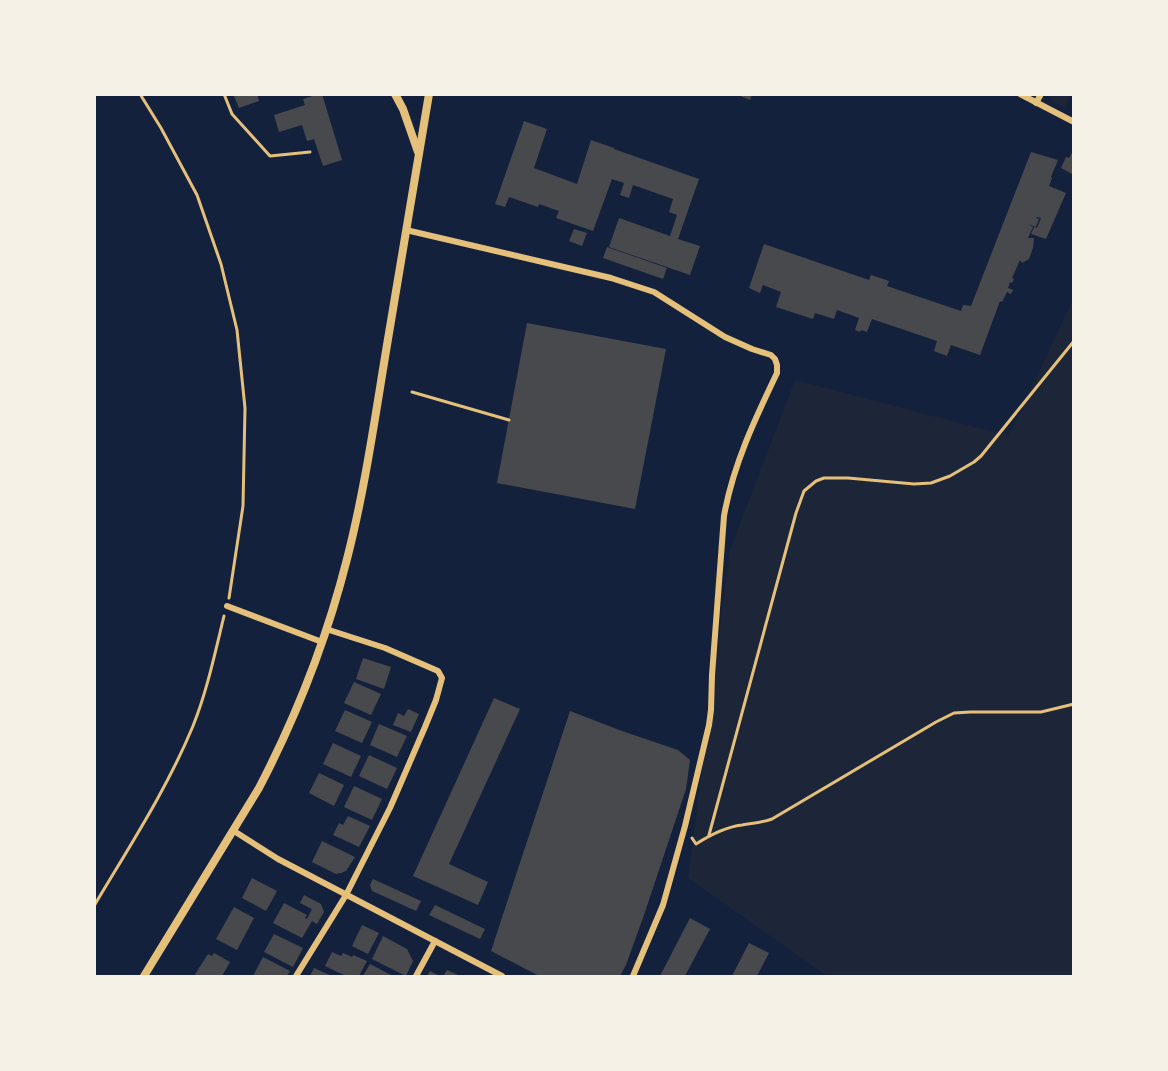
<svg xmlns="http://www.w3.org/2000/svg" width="1168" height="1071" font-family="'Public Sans',sans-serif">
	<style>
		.green { fill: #1d2539 }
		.building { fill: #48494c }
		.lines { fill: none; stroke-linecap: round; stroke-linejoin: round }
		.path { stroke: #e5c07b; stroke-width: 3 }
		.minor { stroke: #e5c07b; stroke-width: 6 }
		.tertiary { stroke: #e5c07b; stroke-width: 8 }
	</style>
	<rect width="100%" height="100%" fill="#14213d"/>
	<!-- green -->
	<g class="green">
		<path d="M1049 95V94L1071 95 1064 108 1053 102Z"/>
		<path d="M1073 299V976H827L688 878 730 550 795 380 1009 436Z"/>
	</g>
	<!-- building -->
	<g class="building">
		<path d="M233 94H257L259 101 239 108Z"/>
		<path d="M319 94H322L342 160 323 166 314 139 307 141 302 125 279 132 274 115 305 105 303 99Z"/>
		<path d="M736 94H752L750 100Z"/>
		<path d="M524 121 547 129 534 168 577 184 591 140 614 148V149L699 179 678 239 700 246 690 275 609 247 619 218 670 236 677 215 669 212 673 199 633 185 629 198 620 195 624 183 612 179 593 231 556 218 559 211 539 204 538 207 509 197 505 207 495 204Z"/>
		<path d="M1074 149V175L1061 168 1066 157 1069 158Z"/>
		<path d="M1031 152 1058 160 1051 177 1052 178 1049 186 1066 193 1046 239 1031 234 1034 227 1037 228 1041 218 1037 217 1036 218 1039 219 1036 227 1028 224 1033 227 1028 238H1034L1033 248 1029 259 1022 263 1020 260 1012 278 1014 279 1012 283 1010 282 1008 288 1013 290 1011 294 1007 292 1002 302 1000 301 980 355 951 345 947 356 934 351 937 341 872 319 867 332 861 330 860 332 855 330 859 318 837 310 834 319 815 313 813 319 776 307 781 292 763 285 760 293 749 288 764 244 869 280 871 275 889 281 887 286 961 311 963 305 971 306Z"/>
		<path d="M574 229 587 233 582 246 569 241Z"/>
		<path d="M607 247 667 268 663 279 603 258Z"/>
		<path d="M527 323 666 349 635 509 497 483Z"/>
		<path d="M363 658 391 667 384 689 356 679Z"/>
		<path d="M354 682 381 694 371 715 344 703Z"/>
		<path d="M494 698 520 709 449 864 488 882 478 905 413 876Z"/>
		<path d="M408 709 419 714 411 732 393 725 398 713 404 716Z"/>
		<path d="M345 710 372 722 362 743 335 731Z"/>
		<path d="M570 711 622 731 678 750 690 760 686 789 644 915 626 965 620 976H539L491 951Z"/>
		<path d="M379 724 407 736 397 757 370 745Z"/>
		<path d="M333 743 361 756 351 777 323 764Z"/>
		<path d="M369 755 397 768 387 789 359 776Z"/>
		<path d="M319 773 344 785 334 806 309 793Z"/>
		<path d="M354 786 382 799 372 820 344 807Z"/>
		<path d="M348 816 370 826 359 847 333 835 339 823 343 825Z"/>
		<path d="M322 841 355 857 346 871 341 873 336 874 312 862Z"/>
		<path d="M252 878 277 891 266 911 242 898Z"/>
		<path d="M373 879 421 901 416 911 372 891 370 885Z"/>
		<path d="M304 895 321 904 324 912 317 924 312 921 302 938 273 923 284 903 307 915 305 918 307 919 312 909 300 903Z"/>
		<path d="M435 905 485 929 480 939 429 915Z"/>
		<path d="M234 907 254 918 237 950 216 939Z"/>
		<path d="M690 918 710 929 685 976H660Z"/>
		<path d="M362 925 379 933 368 954 352 946Z"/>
		<path d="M274 934 303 948 293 967 264 952Z"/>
		<path d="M383 936 407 949 413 961 406 976 372 959Z"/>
		<path d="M749 943 769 953 757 976H732Z"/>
		<path d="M332 952 341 956 343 953 352 957 353 955 367 961 359 976H346L325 966Z"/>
		<path d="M214 953 230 962 222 976H194L208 954 212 956Z"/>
		<path d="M263 957 290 971 287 976H253Z"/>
		<path d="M370 964 393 976H363Z"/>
		<path d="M314 968 332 976H310Z"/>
		<path d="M447 970 460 976H443Z"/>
		<path d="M430 971 440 976H427Z"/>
	</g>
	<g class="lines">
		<!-- path -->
		<g class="path">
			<path d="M140 94 161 128 197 195 221 264 237 330 245 408 243 506 229 598"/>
			<path d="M224 94 232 114 270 156 310 152"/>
			<path d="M412 392 509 420"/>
			<path d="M709 835 796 513 804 491 816 481 824 478H848L914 484 931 483 950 476 974 462 981 456 1074 341"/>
			<path d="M692 838 696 844C710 835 726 827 742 825 753 823 761 823 772 819L936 722 954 713 970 712H1041L1074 704"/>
			<path d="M94 906C129 847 167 789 193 726 207 691 215 653 224 616"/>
		</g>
		<!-- minor -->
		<g class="minor">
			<path d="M1020 94 1074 122"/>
			<path d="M1036 103 1041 94"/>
			<path d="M406 230 611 278 654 292 725 337 752 349 771 355 775 359 777 365V373C755 419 733 465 724 516L712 675 711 710 709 725 685 826 663 905 633 976"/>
			<path d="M227 606 322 642"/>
			<path d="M234 831 278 859 502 976"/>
			<path d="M296 976 346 895 390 808 425 727 436 700 442 678 438 671 385 648 326 629"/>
			<path d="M416 976 435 941"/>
		</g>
		<!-- tertiary -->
		<g class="tertiary">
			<path d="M395 94 403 109 418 152"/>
			<path d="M144 976 259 788C297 715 327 638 347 559 365 489 375 417 387 345 401 262 415 178 429 94"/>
		</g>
	</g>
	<!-- border -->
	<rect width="1168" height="1071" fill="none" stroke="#f6f1e7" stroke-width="192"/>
</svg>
